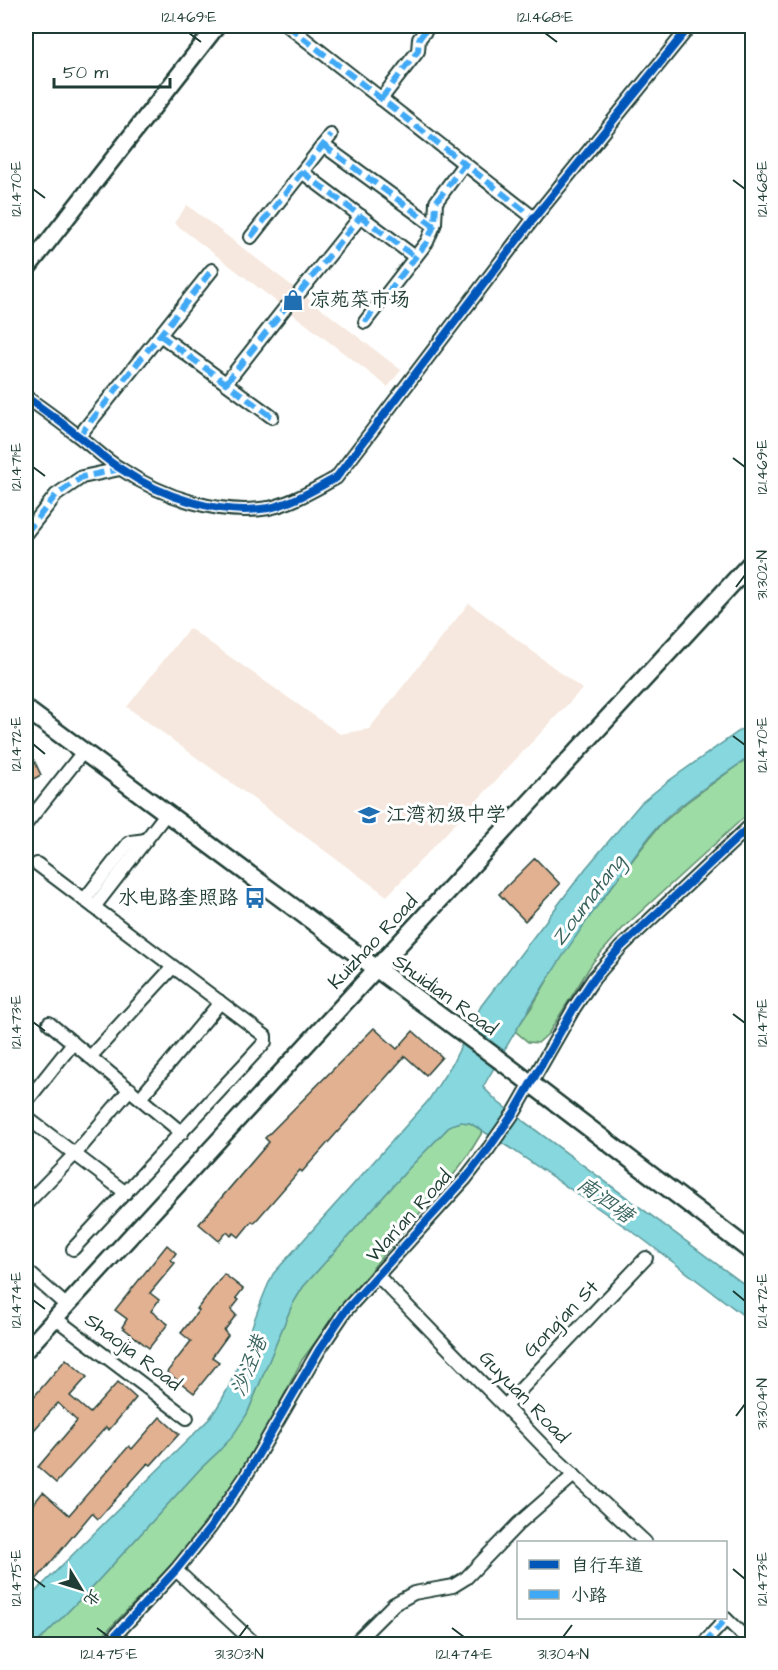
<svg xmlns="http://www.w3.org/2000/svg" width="778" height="1670" font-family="'Architects Daughter','LXGW WenKai TC',sans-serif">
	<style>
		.built { fill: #f6e8de }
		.green { fill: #9ddca5; stroke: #5e8c6c; stroke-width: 1.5 }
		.water { fill: #86d7de; stroke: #5d999a; stroke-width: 1.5 }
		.building { fill: #e1b192; stroke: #1f3d34; stroke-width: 1.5 }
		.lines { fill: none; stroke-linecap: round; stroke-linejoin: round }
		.minor-casing { stroke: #1f3d34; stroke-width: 16 }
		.tertiary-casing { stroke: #1f3d34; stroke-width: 20 }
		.secondary-casing { stroke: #1f3d34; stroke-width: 21 }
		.minor { stroke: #fff; stroke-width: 12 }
		.tertiary { stroke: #fff; stroke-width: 15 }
		.secondary { stroke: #fff; stroke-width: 16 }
		.quiet { stroke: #3fa9f5; stroke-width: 6; stroke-dasharray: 12 6; stroke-linecap: butt }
		.cycleway-casing { stroke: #fff; stroke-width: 11 }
		.cycleway { stroke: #0057b8; stroke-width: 8 }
		.ticks { fill: none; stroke: #1f3d34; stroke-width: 2 }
		.labels { text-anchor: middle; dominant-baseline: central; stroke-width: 6; stroke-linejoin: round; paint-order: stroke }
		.poi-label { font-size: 20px; fill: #1f3d34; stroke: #fff; text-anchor: start }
		.street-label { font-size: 20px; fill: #1f3d34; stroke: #fff }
		.water-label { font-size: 21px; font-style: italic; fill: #39645e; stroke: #fff }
		.neatline { fill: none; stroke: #1f3d34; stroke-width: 2 }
		.ticks-label { font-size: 15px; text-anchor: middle; fill: #1f3d34 }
	</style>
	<rect width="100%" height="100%" fill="#fff"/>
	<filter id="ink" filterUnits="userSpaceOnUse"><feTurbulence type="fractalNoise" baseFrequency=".0167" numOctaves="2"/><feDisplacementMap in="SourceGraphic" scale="12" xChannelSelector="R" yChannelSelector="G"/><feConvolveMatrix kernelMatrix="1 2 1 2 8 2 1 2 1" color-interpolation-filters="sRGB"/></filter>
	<g filter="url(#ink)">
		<!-- built -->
		<g class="built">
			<path d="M187 205 401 370 388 387 174 223Z"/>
			<path d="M469 603 582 689 387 896 127 707 189 628 340 734 369 729Z"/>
		</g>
		<!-- green -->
		<g class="green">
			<path d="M752 755V810L624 927 593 962 548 1034 538 1043 528 1042 515 1031 533 1005 566 948 596 907 659 826 687 802Z"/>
			<path d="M461 1122 470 1123 483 1131 467 1157 448 1182 401 1234 357 1287 302 1360 259 1444 214 1516 187 1549 94 1644H36L94 1585 200 1469 218 1452 247 1414 292 1305 303 1287 409 1168 451 1125Z"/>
		</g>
		<!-- water -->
		<path class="water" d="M752 722V755C722 777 684 799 658 826 645 841 634 858 622 873 570 940 525 1013 483 1087L499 1103 752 1290V1322L640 1237 513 1150 470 1123 461 1122 451 1125 409 1168 303 1287 292 1305 247 1414 232 1437 218 1452 200 1469 94 1585 36 1644H26V1601L209 1419C242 1376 249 1322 273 1274L428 1101 452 1064 481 1006 586 868 641 803 667 782Z"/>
		<!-- building -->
		<g class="building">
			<path d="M26 743 41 775 26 783Z"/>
			<path d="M535 858 560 884 525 921 499 894Z"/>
			<path d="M374 1028 397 1049 413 1031 442 1057 426 1075 405 1056 302 1172 300 1170 254 1223 252 1221 239 1237 234 1233 231 1236 227 1232 219 1241 199 1224 269 1142 265 1138Z"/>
			<path d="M167 1245 176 1253 171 1260 175 1263 150 1293 159 1300 151 1311 168 1324 149 1348 122 1327 127 1319 115 1310Z"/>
			<path d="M224 1274 243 1289 236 1298 239 1300 231 1310 236 1315 224 1331 228 1335 212 1357 219 1362 194 1393 167 1372 191 1341 181 1333 199 1310 197 1309Z"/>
			<path d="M66 1359 87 1377 70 1396 90 1413 118 1382 136 1398 109 1430 106 1427 56 1483 38 1467 77 1421 58 1403 26 1439V1406Z"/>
			<path d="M160 1417 179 1434 151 1465 148 1463 98 1519 92 1513 26 1592V1513L43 1492 69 1515 129 1446 132 1449Z"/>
		</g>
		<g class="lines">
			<defs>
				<g id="minor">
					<path d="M288 26 534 218"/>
					<path d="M381 99 418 51 419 39 429 26"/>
					<path d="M323 145 434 226"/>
					<path d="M302 172 415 257"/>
					<path d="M251 237 331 135"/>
					<path d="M300 292 361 216"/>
					<path d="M365 322 427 242 435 223 436 202 464 164"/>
					<path d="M160 335 272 417"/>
					<path d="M226 383 285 308"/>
					<path d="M26 397C43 409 61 422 77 435 92 446 105 460 121 469 162 497 219 516 269 508 293 503 315 489 336 478L534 218 690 26"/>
					<path d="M79 436 212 270"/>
					<path d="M26 533 56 495 82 477 120 469"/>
					<path d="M26 824 83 752"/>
					<path d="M37 864 265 1036V1042L73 1249"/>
					<path d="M84 900 128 844 131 842 146 840"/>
					<path d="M94 907 166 814"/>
					<path d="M49 1023 182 1133"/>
					<path d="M90 1057 173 967"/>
					<path d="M141 1097 218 1005 219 1001"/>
					<path d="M26 1102 73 1043"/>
					<path d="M26 1117 126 1193"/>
					<path d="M26 1204 75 1154 130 1089"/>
					<path d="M26 1270 67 1306"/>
					<path d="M377 1275 549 1452 645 1542"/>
					<path d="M55 1318 187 1418"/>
					<path d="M505 1406 646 1258"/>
					<path d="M176 1570 255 1644"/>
					<path d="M725 1618 752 1644"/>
					<path d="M107 1644 176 1570 210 1528 244 1479 319 1350 346 1310 465 1179 489 1148 515 1111 574 1008 594 978 621 947 752 824"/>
					<path d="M354 1644 394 1604 414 1593 453 1586 466 1578 518 1524 574 1475"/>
					<path d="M703 1644 726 1619"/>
				</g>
				<g id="tertiary">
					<path d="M26 270 217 26"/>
					<path d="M26 1350 375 970"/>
				</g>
				<g id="secondary">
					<path d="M26 709 505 1064 752 1252"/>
					<path d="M375 970 752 562"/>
				</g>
			</defs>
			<!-- minor casing -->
			<use href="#minor" class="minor-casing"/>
			<!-- tertiary casing -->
			<use href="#tertiary" class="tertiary-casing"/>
			<!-- secondary casing -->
			<use href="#secondary" class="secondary-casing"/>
			<!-- minor -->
			<use href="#minor" class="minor"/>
			<!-- tertiary -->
			<use href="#tertiary" class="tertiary"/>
			<!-- secondary -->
			<use href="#secondary" class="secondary"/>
			<!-- quiet -->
			<g class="quiet">
				<path d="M288 26 534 218"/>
				<path d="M381 99 418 51 419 39 429 26"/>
				<path d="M323 145 434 226"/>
				<path d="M302 172 415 257"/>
				<path d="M251 237 331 135"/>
				<path d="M300 292 361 216"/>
				<path d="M365 322 427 242 435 223 436 202 464 164"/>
				<path d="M160 335 272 417"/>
				<path d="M226 383 285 308"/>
				<path d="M79 436 212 270"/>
				<path d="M26 533 56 495 82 477 120 469"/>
				<path d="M703 1644 726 1619"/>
			</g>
			<defs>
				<g id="cycleway">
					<path d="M26 397C43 409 61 422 77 435 92 446 105 460 121 469 162 497 219 516 269 508 293 503 315 489 336 478L534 218 690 26"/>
					<path d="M107 1644 176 1570 210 1528 244 1479 319 1350 346 1310 465 1179 489 1148 515 1111 574 1008 594 978 621 947 752 824"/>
				</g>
			</defs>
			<!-- cycleway casing -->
			<use href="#cycleway" class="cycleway-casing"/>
			<!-- cycleway -->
			<use href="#cycleway" class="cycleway"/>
		</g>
	</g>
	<!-- ticks -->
	<path class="ticks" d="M189 33 201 42M545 33 557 42M733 180 745 189M33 189 45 198M733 458 745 467M33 467 45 476M736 587 745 575M733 736 745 745M33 744 45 754M733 1014 745 1023M33 1022 45 1031M733 1291 745 1301M33 1300 45 1309M736 1416 745 1404M733 1569 745 1579M33 1578 45 1587M97 1628 109 1637M452 1628 464 1637M239 1637 248 1625M563 1637 572 1625"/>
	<!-- icons -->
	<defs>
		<symbol id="shop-bare" viewBox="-9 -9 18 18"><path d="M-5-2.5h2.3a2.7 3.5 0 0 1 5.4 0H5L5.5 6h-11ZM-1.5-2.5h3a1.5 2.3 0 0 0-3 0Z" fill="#1f6fb2" stroke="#fff" stroke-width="2.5" paint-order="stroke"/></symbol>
		<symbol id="school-bare" viewBox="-9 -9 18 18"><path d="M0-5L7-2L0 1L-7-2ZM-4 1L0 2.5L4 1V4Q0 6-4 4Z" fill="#1f6fb2" stroke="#fff" stroke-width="2.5" paint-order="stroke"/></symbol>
		<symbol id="bus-bare" viewBox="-9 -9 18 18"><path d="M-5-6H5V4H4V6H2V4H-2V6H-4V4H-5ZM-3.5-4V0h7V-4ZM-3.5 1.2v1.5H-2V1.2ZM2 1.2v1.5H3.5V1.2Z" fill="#1f6fb2" stroke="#fff" stroke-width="2.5" paint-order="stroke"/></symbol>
	</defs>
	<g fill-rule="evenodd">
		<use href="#shop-bare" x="278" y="285" width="30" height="30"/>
		<use href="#school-bare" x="354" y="800" width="30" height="30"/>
		<use href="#bus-bare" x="240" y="883" width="30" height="30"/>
	</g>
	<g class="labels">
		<!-- poi labels -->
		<g class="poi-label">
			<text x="310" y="300">凉苑菜市场</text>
			<text x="386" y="815">江湾初级中学</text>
			<text x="238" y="898" text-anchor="end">水电路奎照路</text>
		</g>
		<!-- street labels -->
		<g class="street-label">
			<text transform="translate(373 942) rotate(-47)">Kuizhao Road</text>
			<text transform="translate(445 995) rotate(36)">Shuidian Road</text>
			<text transform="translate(409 1216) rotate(-48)">Wan'an Road</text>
			<text transform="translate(561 1319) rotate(-46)">Gong'an St</text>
			<text transform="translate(133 1352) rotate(37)">Shaojia Road</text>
			<text transform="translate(524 1397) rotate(46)">Guyuan Road</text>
		</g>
		<!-- water labels -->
		<g class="water-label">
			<text transform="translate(588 900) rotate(-53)">Zoumatang</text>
			<text transform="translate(605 1200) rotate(36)">南泗塘</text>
			<text transform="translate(249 1366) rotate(-68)">沙泾港</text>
		</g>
	</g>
	<!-- margin -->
	<rect width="778" height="1670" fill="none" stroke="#fff" stroke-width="66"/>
	<!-- legend -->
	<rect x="517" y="1541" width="210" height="78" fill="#ffffff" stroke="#a5b1ae" stroke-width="1.5"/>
	<rect x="529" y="1560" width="30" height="9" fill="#0057b8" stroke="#a5b1ae" stroke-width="1.5"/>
	<text x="571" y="1571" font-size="18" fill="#1f3d34">自行车道</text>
	<rect x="529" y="1590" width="30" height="9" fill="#3fa9f5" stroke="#a5b1ae" stroke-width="1.5"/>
	<text x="571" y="1601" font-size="18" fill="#1f3d34">小路</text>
	<!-- north arrow -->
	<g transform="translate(81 1589) rotate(128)" stroke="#ffffff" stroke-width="4.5" paint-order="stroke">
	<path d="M0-4.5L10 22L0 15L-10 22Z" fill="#1f3d34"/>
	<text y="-9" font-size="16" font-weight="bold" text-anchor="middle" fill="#1f3d34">北</text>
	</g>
	<!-- scale -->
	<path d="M54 78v9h116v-9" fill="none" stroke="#1f3d34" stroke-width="3"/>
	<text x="63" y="78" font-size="18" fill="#1f3d34" stroke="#ffffff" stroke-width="4.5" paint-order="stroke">50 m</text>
	<rect x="33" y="33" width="712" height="1604" class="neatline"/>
	<g class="ticks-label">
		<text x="189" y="22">121.469°E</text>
		<text x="545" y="22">121.468°E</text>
		<text transform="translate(16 189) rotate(-90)" y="5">121.470°E</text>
		<text transform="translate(762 189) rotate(-90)" y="5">121.468°E</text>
		<text transform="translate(16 467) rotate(-90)" y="5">121.471°E</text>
		<text transform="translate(762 467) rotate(-90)" y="5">121.469°E</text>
		<text transform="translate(762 575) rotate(-90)" y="5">31.302°N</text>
		<text transform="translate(16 744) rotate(-90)" y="5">121.472°E</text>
		<text transform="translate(762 745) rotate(-90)" y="5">121.470°E</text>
		<text transform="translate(16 1022) rotate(-90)" y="5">121.473°E</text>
		<text transform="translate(762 1023) rotate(-90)" y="5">121.471°E</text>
		<text transform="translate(16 1300) rotate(-90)" y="5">121.474°E</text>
		<text transform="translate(762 1301) rotate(-90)" y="5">121.472°E</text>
		<text transform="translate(762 1404) rotate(-90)" y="5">31.304°N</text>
		<text transform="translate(16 1578) rotate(-90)" y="5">121.475°E</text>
		<text transform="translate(762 1579) rotate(-90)" y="5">121.473°E</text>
		<text x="109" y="1659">121.475°E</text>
		<text x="239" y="1659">31.303°N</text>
		<text x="464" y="1659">121.474°E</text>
		<text x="563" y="1659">31.304°N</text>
	</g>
</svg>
